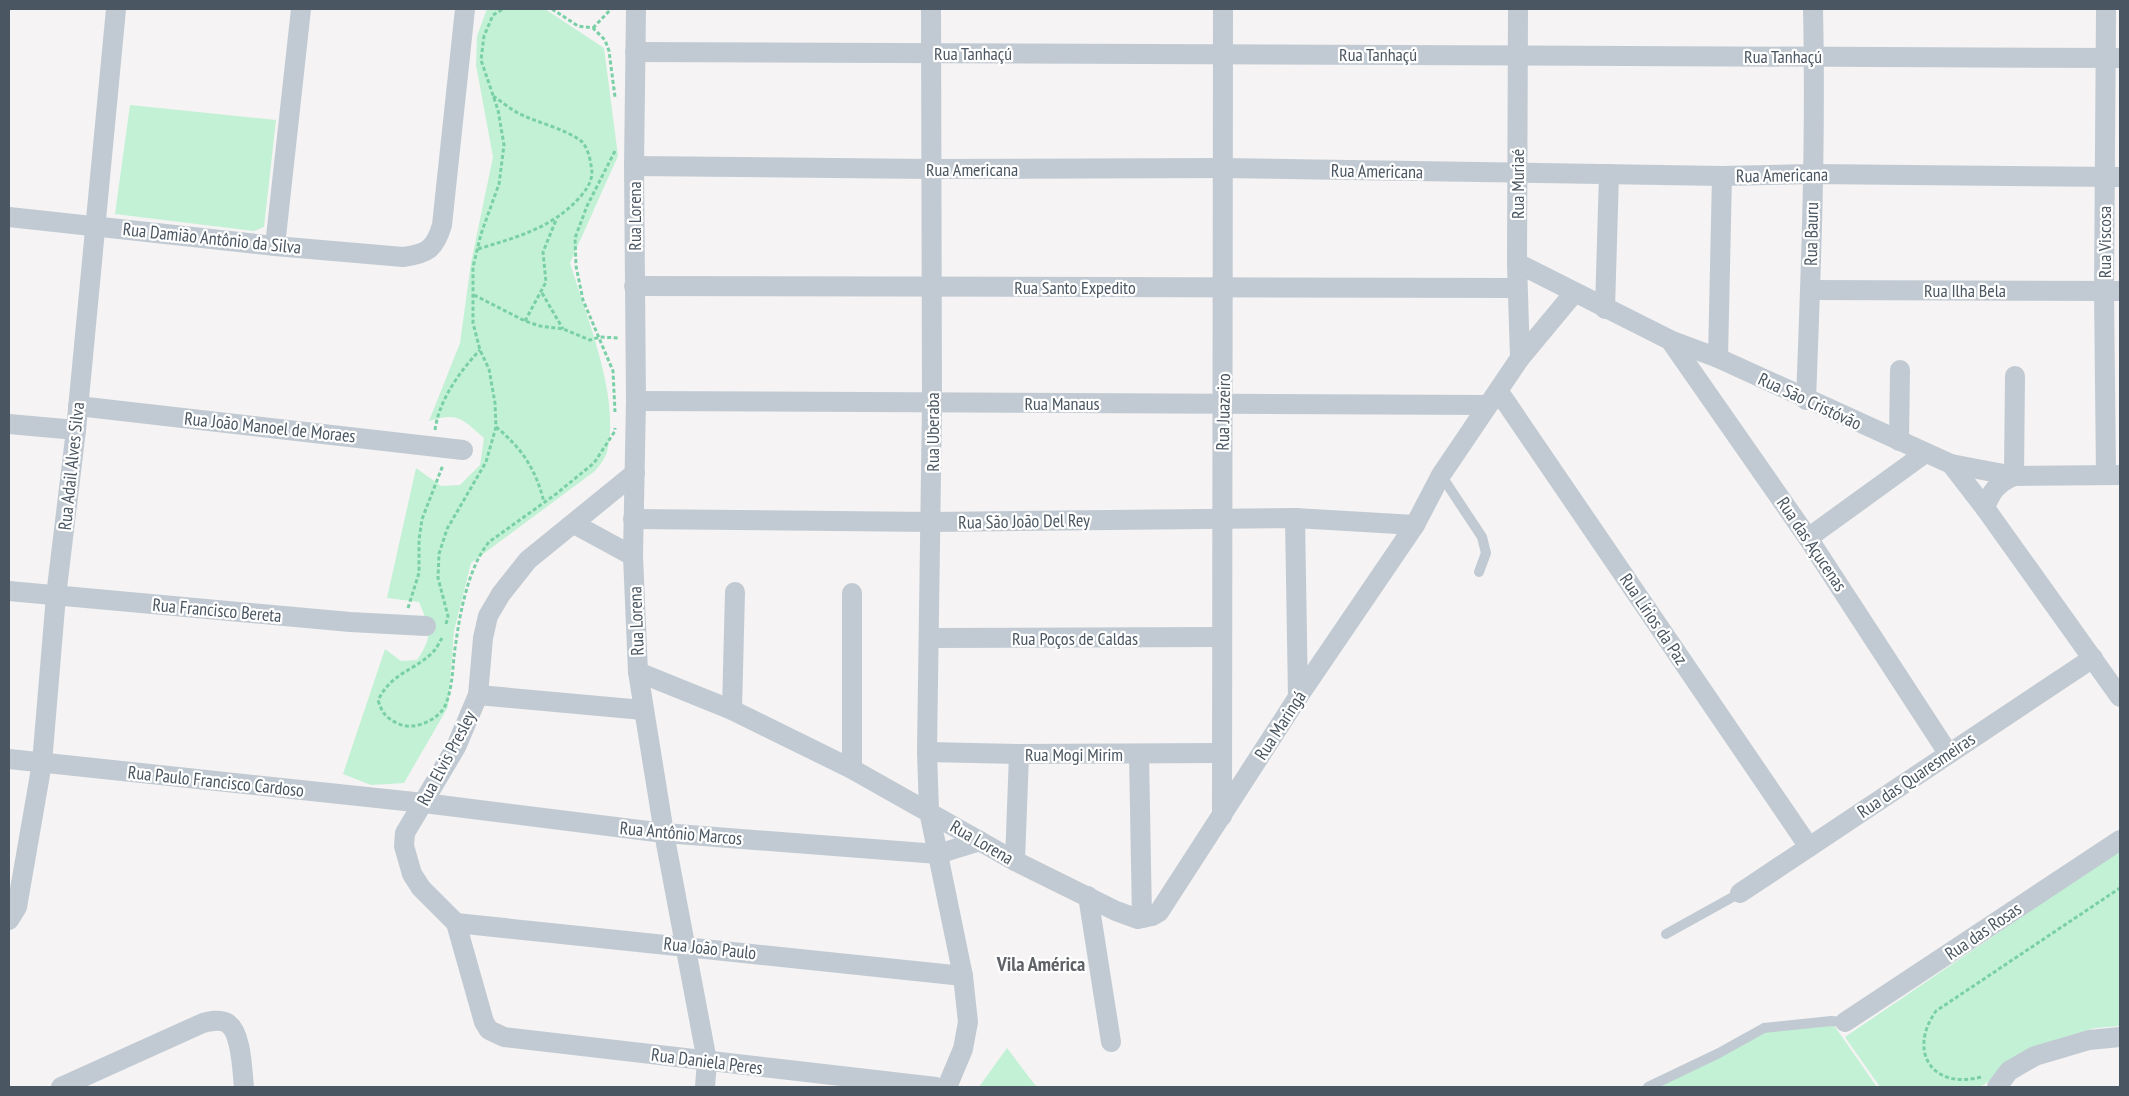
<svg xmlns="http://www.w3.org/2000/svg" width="2129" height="1096" font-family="'PT Sans Narrow',sans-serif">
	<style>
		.green { fill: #c3f1d5 }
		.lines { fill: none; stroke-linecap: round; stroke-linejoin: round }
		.path { stroke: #7ad0a6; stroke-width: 3; stroke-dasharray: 4 2.5; stroke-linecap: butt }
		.lane { stroke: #c1cad2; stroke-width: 10 }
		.street { stroke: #c1cad2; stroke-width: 20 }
		.labels { text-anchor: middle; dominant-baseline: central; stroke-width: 4.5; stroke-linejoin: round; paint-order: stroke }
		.street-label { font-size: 18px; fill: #4a5661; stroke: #fff }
		.quarter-label { font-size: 20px; font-weight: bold; fill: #5f6368; stroke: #fff }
	</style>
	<rect width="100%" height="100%" fill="#f5f3f3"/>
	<!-- green -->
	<g class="green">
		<path d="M487 9H545L604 48 618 156 570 263C586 316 621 398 607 452 605 459 599 466 595 471L471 563 454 631 448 707 404 783 371 785 343 774 385 649 401 661 417 660C434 635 430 628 419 602L387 598 416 468 441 486 460 485 480 465 484 438C462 419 458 412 429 421L460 343 471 263 493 157 476 65 477 36Z"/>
		<path d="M130 105 276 120 264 227 254 231 115 214Z"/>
		<path d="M2120 850V1026L2095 1028 2056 1040 1980 1087H1880L1845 1037Z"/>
		<path d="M1831 1021 1877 1087H1660L1694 1065 1764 1028Z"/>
		<path d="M1007 1048 1035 1085 1039 1087H979Z"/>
	</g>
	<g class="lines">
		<!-- path -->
		<g class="path">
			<path d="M552 9 578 26 593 28 605 40 609 51 615 97"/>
			<path d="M593 28 611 9"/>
			<path d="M615 151 587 206 575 238 576 266 583 300 613 371 615 412"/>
			<path d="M478 249C517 237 553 228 581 196 589 186 594 178 591 165 590 158 587 146 581 141 566 129 535 122 518 113 510 109 501 101 493 96"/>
			<path d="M542 293 563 329"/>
			<path d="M474 295 525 321 540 326 563 329 590 340 600 337 618 338"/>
			<path d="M525 321 546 282 543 252 556 220"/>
			<path d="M496 427C522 448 536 470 544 502"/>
			<path d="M435 430C439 400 460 371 480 350"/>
			<path d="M408 608 419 573V540L422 519 443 465"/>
			<path d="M446 624 448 616 438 578 439 554 447 529 486 462 496 427 495 403 489 369 480 350 473 323V267L481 234 499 184 504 145 498 110 481 60 484 36 493 15 503 9"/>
			<path d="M442 638C439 643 436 650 431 654 410 673 393 672 378 700 382 713 386 718 399 724 414 731 438 720 445 706 454 685 452 664 456 642 460 612 469 566 489 542L556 494 594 463 615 431V428"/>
			<path d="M1981 1077C1933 1090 1907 1052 1936 1011L2120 888"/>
		</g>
		<!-- lane -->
		<g class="lane">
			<path d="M1441 475 1482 537 1486 553 1479 572"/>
			<path d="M1666 934 1740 893"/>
			<path d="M1648 1087 1719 1053 1764 1028 1831 1021 1845 1022"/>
		</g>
		<!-- street -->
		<g class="street">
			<path d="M636 9 634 166 636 401 633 556 638 672 664 833 707 1061 705 1087"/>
			<path d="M931 9 932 403 927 752 929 811 963 976 968 1022 963 1049 947 1087"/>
			<path d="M635 52 2120 58"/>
			<path d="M634 166 930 169 1224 168 1722 176 1812 174 2120 177"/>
			<path d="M9 217 275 246 403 257C427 254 435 249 442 225L465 9"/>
			<path d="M275 246 301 9"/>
			<path d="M1517 263 1670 340 1718 358 1951 464 2014 476 2120 475"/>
			<path d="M634 286 1517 288"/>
			<path d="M1810 290 2120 291"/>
			<path d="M1605 309 1609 174"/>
			<path d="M1670 340 1808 538 1948 753"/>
			<path d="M1520 358 1574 293"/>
			<path d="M1718 358 1722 176"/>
			<path d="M1499 392 1809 847"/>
			<path d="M1806 400C1811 270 1816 139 1813 9"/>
			<path d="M636 401 1488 405"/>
			<path d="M78 406 463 450"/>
			<path d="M9 424 76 430"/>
			<path d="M1899 441 1900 370"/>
			<path d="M1951 464 1985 508 2120 697"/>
			<path d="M635 473 528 560 501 594 488 616 483 638 478 695 456 747 405 833 404 846 412 874 421 888 456 923 484 1022 489 1030 504 1037 936 1087"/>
			<path d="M2106 475 2104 290 2106 9"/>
			<path d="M2014 476 2015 376"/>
			<path d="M1985 508C1991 492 1997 483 2014 476"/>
			<path d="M1295 518 1298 697"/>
			<path d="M633 519 932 522 1295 518 1415 525"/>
			<path d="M574 524 633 556"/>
			<path d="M1808 538 1924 454"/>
			<path d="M9 591 350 622 426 626"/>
			<path d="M930 638 1221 637"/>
			<path d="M638 672 732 710 852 769 1015 861 1116 911 1138 919 1152 916 1159 912 1298 697 1415 525 1441 475 1520 358 1517 263 1518 9"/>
			<path d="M478 695 643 710"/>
			<path d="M732 710 735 592"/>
			<path d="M927 752 1019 754 1222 753"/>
			<path d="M1139 754 1142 918"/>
			<path d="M9 759 424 803 664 833 938 854 980 841"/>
			<path d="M852 769V593"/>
			<path d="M1222 816 1223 9"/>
			<path d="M1015 861 1019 754"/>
			<path d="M1740 893 2093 658"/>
			<path d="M1088 896 1111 1042"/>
			<path d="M9 920 17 907 42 763 56 596 76 430 116 9"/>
			<path d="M456 923 963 976"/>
			<path d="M1845 1022 2120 840"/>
			<path d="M61 1087 203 1023C211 1021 220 1019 227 1023 242 1032 242 1071 244 1087"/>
			<path d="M1997 1087 2009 1071 2035 1056 2089 1040 2120 1037"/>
		</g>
	</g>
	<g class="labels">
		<!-- street labels -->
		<g class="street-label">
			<text x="973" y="53">Rua Tanhaçú</text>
			<text x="1378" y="54">Rua Tanhaçú</text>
			<text x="1783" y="56">Rua Tanhaçú</text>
			<text x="972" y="169">Rua Americana</text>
			<text transform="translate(1377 171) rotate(1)">Rua Americana</text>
			<text transform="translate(1782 175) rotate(-1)">Rua Americana</text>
			<text transform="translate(1517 184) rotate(-90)">Rua Muriaé</text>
			<text transform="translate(634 216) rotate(-90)">Rua Lorena</text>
			<text transform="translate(1811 234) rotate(-89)">Rua Bauru</text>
			<text transform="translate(212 238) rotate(6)">Rua Damião Antônio da Silva</text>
			<text transform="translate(2104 242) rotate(-90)">Rua Viscosa</text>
			<text x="1075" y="287">Rua Santo Expedito</text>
			<text x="1965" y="290">Rua Ilha Bela</text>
			<text transform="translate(1810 401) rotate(25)">Rua São Cristóvão</text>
			<text x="1062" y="403">Rua Manaus</text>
			<text transform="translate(1223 412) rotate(-89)">Rua Juazeiro</text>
			<text transform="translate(270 427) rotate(6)">Rua João Manoel de Moraes</text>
			<text transform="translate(932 432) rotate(-90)">Rua Uberaba</text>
			<text transform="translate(71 466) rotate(-84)">Rua Adail Alves Silva</text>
			<text transform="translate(1024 521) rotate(-1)">Rua São João Del Rey</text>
			<text transform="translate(1812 544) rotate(56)">Rua das Açucenas</text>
			<text transform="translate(217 610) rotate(5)">Rua Francisco Bereta</text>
			<text transform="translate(1654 619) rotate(56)">Rua Lírios da Paz</text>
			<text transform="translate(636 621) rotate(-92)">Rua Lorena</text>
			<text x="1075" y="638">Rua Poços de Caldas</text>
			<text transform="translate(1280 725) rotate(-57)">Rua Maringá</text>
			<text x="1074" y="754">Rua Mogi Mirim</text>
			<text transform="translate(446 758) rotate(-62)">Rua Elvis Presley</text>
			<text transform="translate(1916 775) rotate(-34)">Rua das Quaresmeiras</text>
			<text transform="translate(216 781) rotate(6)">Rua Paulo Francisco Cardoso</text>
			<text transform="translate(681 833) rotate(5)">Rua Antônio Marcos</text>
			<text transform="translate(982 842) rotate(30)">Rua Lorena</text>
			<text transform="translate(1983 931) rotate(-34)">Rua das Rosas</text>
			<text transform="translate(710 948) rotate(6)">Rua João Paulo</text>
			<text transform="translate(707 1061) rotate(7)">Rua Daniela Peres</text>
		</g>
		<!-- quarter labels -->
		<g class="quarter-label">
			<text x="1041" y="964">Vila América</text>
		</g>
	</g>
	<!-- border -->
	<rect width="2129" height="1096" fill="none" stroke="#4a5661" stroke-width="20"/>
</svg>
